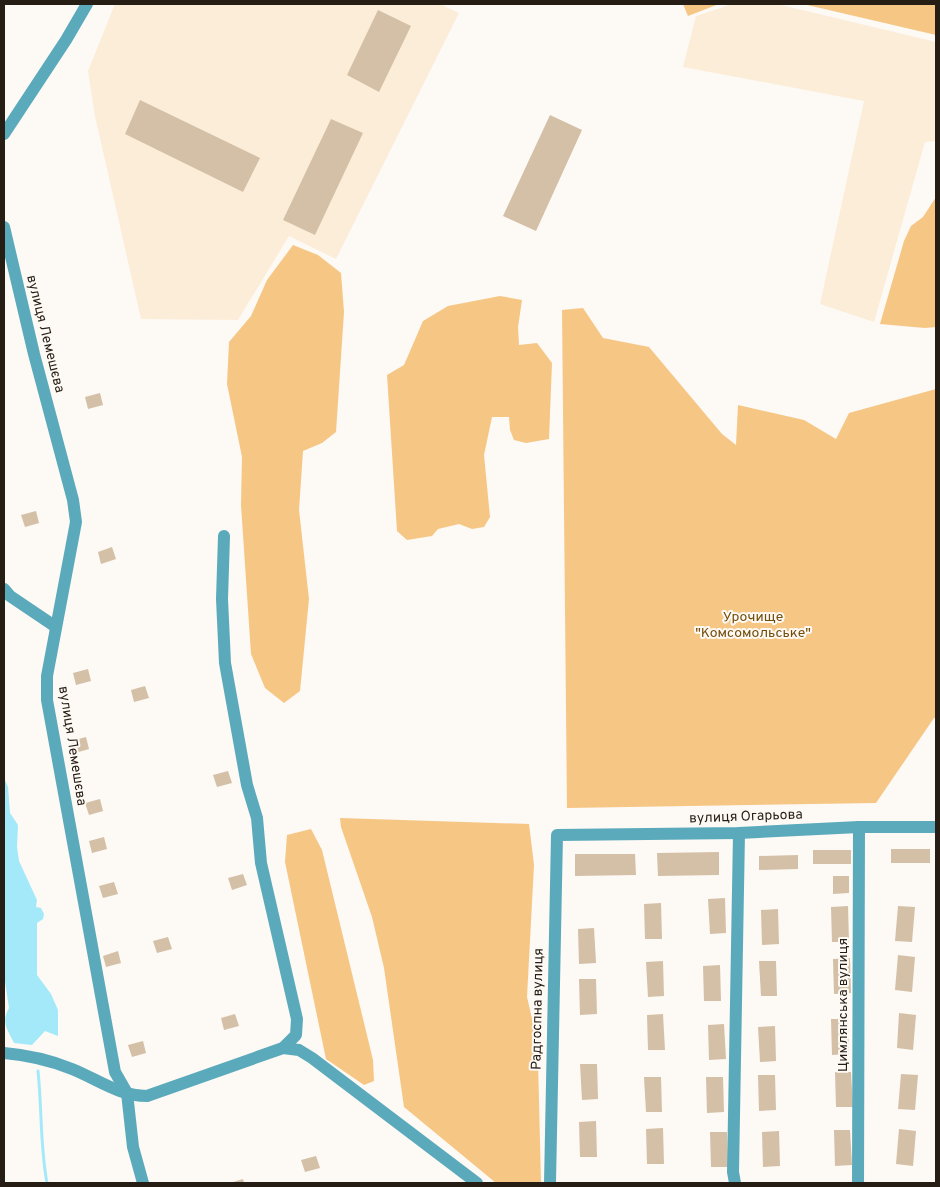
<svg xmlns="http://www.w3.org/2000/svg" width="940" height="1187" font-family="Overpass,sans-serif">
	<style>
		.built { fill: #fcedd9 }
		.green { fill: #f6c685 }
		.water { fill: #a4e9fa }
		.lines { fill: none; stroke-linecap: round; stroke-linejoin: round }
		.stream { stroke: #a4e9fa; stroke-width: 3 }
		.building { fill: #d4c0a7 }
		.minor { stroke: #5baabc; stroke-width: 12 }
		.labels { text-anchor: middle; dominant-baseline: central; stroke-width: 4; stroke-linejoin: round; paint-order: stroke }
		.street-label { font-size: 14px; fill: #261e15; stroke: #fdf9f4 }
		.park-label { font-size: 14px; fill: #734d0a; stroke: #fdf9f4 }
	</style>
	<rect width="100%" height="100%" fill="#fdf9f4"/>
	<!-- built -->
	<g class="built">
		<path d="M115 4H440L459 13 336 259 289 236 238 320 141 319 95 116 88 71Z"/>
		<path d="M732 4H777L936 42V141L925 142 874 322 820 304 864 101 683 67 696 16Z"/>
	</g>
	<!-- green -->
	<g class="green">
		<path d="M683 4H719L688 16Z"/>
		<path d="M803 4H936V35Z"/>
		<path d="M936 197V327L925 328 880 324 904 241 911 226 923 217Z"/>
		<path d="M293 245 318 255 341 273 344 312 336 432 322 443 303 451 299 510 309 599 300 691 284 703 265 688 251 654 241 505 242 457 227 384 229 342 251 316 267 280Z"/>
		<path d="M500 296 522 300 518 327 519 345 537 343 552 363 549 439 526 443 514 440 510 430 509 417H492L484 455 490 517 484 527 472 529 459 524 438 529 432 536 407 540 397 531 387 375 404 365 423 321 448 306Z"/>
		<path d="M583 308 603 338 649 347 722 434 736 445 738 405 804 420 836 439 849 413 936 389V718H934L876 803 567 808 562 310Z"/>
		<path d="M340 818 529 824 534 865 527 997 534 1027 538 1060 541 1183H496L404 1107 384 968 372 917 341 827Z"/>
		<path d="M311 829 322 850 373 1060 374 1081 364 1085 326 1059 285 862 287 835Z"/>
	</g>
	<!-- water -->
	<path class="water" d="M4 778 8 787 10 813 18 825 17 847 19 861 37 900 36 907 41 908 44 914 43 919 37 923V975L51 994 58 1010V1036L45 1031 32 1045 14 1043C7 1029 1 1022 9 1008L4 975Z"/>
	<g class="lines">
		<!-- stream -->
		<path class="stream" d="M38 1071C42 1109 40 1146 47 1183"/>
	</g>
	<!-- building -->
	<g class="building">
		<path d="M378 10 411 26 379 92 347 75Z"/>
		<path d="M140 100 260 158 243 192 125 134Z"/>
		<path d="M550 115 582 130 536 231 503 216Z"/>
		<path d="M331 119 363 133 315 235 283 220Z"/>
		<path d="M100 393 103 405 88 409 85 397Z"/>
		<path d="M36 511 39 523 25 527 21 515Z"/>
		<path d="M112 547 116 559 101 564 98 552Z"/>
		<path d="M88 669 91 681 76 685 73 673Z"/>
		<path d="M145 686 149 698 134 702 131 690Z"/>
		<path d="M86 737 89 749 75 753 71 741Z"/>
		<path d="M228 771 232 783 217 787 213 775Z"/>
		<path d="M100 799 103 811 89 815 85 803Z"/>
		<path d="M104 837 107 849 92 853 89 841Z"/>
		<rect x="891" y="849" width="39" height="14"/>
		<rect x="813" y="850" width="38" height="14"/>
		<path d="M719 852V875L658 876 657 853Z"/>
		<path d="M575 854H635L636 875 575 876Z"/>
		<path d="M798 855V869L759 870V856Z"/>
		<path d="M243 874 247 885 232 890 228 878Z"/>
		<path d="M833 876H849V893L833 894Z"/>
		<path d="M114 882 118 894 103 898 99 886Z"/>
		<path d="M725 898 726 933 710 934 708 899Z"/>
		<path d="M661 903 662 939H645L644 904Z"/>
		<path d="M848 906 849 942H832L831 907Z"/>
		<path d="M898 906 915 907 912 942 895 941Z"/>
		<path d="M778 909 779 944 762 945 761 910Z"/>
		<path d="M594 928 596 963 579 964 578 929Z"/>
		<path d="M168 937 172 949 157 953 153 941Z"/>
		<path d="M118 951 121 963 106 967 103 956Z"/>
		<path d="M898 955 915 957 912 992 895 990Z"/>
		<path d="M850 958 851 993 834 994 833 959Z"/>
		<path d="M663 961 664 996 648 997 646 962Z"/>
		<path d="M759 961H776L777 996H761Z"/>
		<path d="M720 965 721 1001H704L703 966Z"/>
		<path d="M579 979H596L597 1014 580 1015Z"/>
		<path d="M899 1013 916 1015 913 1050 897 1048Z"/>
		<path d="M235 1014 239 1026 224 1030 221 1018Z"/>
		<path d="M663 1014 665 1050H648L647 1015Z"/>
		<path d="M831 1019H848L849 1054 832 1055Z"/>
		<path d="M724 1024 726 1059 709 1060 708 1025Z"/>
		<path d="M775 1026 776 1061 760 1062 758 1027Z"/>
		<path d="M143 1041 146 1053 132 1057 128 1045Z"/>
		<path d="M580 1064H597L598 1099 582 1100Z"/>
		<path d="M835 1072H851L853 1107H836Z"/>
		<path d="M901 1074 918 1075 915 1110 898 1109Z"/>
		<path d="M758 1075H775L776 1110 759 1111Z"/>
		<path d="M644 1077H661L662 1112H646Z"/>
		<path d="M706 1077H723L724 1112 707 1113Z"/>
		<path d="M596 1121 597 1157H580L579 1122Z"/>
		<path d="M663 1128 664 1164H647L646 1129Z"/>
		<path d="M899 1129 916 1131 913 1166 896 1164Z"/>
		<path d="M834 1130H850L852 1165 835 1166Z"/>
		<path d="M779 1131 780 1166 763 1167 762 1132Z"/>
		<path d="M710 1132H727L728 1167H711Z"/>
		<path d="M316 1156 320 1168 305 1172 301 1160Z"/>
		<path d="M243 1179 244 1183H230Z"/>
	</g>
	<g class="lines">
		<!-- minor -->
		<g class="minor">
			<path d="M4 134 66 40 87 4"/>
			<path d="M4 227 34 354 73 500 76 522 47 676V700L115 1072 127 1093 133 1147 143 1183"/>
			<path d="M224 536 222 599 225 663 247 785 257 818 261 863 297 1019 296 1035 283 1048"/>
			<path d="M4 589 10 596 56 627"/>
			<path d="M4 1053C27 1055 50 1060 72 1069 97 1079 119 1096 147 1096L283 1048 299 1050 312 1058 477 1183"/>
			<path d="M550 1183 557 835 739 833 859 827H936"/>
			<path d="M735 1183 733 1172 739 833"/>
			<path d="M858 1183 859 827"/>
		</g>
	</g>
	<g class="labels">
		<!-- street labels -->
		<g class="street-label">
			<text transform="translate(45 334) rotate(76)">вулиця Лемешєва</text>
			<text transform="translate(72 746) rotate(81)">вулиця Лемешєва</text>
			<text transform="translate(746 817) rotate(-2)">вулиця Огарьова</text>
			<text transform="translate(843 1005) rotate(-90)">Цимлянська вулиця</text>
			<text transform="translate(538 1009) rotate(-89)">Радгоспна вулиця</text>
		</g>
		<!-- park labels -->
		<g class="park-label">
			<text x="753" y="617">Урочище<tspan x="753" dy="16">"Комсомольське"</tspan></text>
		</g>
	</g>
	<!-- border -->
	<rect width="940" height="1187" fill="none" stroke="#261e15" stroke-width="10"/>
</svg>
